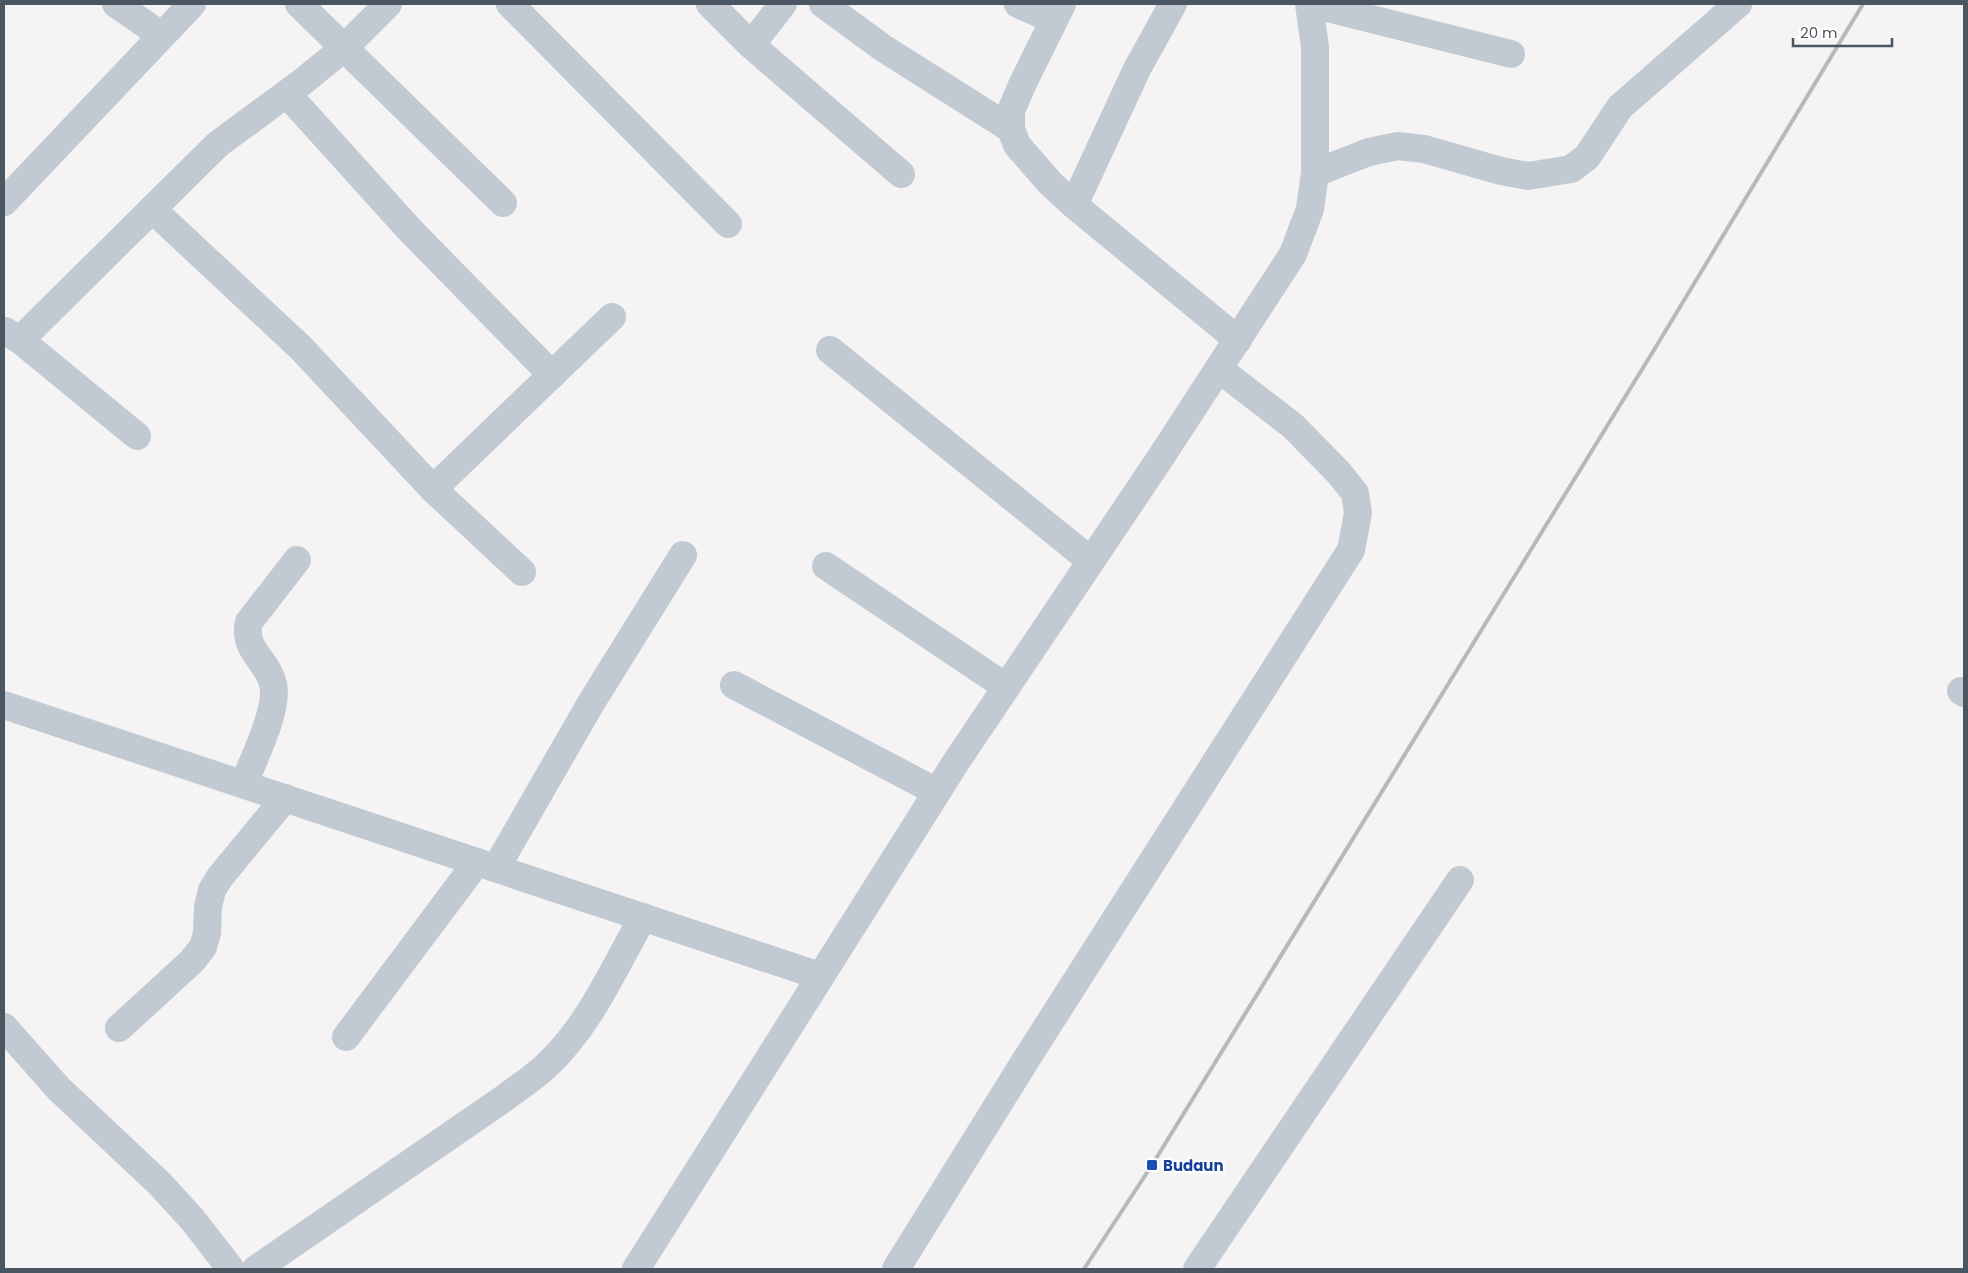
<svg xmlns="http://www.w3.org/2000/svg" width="1968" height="1273" font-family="Poppins,sans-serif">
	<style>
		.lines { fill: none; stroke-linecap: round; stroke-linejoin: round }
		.minor { stroke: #c1cad2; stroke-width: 28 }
		.rail { stroke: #b5b8bd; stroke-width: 4 }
		.transit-dot { fill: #1a4fb4; stroke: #fff; stroke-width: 2 }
		.labels { text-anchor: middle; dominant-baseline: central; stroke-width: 4.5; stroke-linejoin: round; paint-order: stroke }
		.transit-label { font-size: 15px; font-weight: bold; fill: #164399; stroke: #fff; text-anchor: start }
	</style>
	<rect width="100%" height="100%" fill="#f5f3f3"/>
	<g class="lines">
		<!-- minor -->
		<g class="minor">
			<path d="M116 4 161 35"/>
			<path d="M299 4 503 203"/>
			<path d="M510 4 728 224"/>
			<path d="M710 4 751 45 901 174"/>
			<path d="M823 4 883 48 1011 129"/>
			<path d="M1018 4 1054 20"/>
			<path d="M1062 4 1022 85 1011 111V129L1017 145 1051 184 1074 205 1238 340"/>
			<path d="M1311 4 1511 54"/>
			<path d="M751 45 783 4"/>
			<path d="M287 94 409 229 552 375"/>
			<path d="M1315 173 1369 152 1398 146 1424 149 1501 171 1528 176 1571 169 1587 157 1620 107 1738 4"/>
			<path d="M4 202 192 4"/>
			<path d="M1074 205 1137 69 1173 4"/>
			<path d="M152 209 301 348 433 489 522 572"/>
			<path d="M5 331 20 340 137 436"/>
			<path d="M20 340 218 144 301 83 344 48 388 4"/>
			<path d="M830 350 1091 561"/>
			<path d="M433 489 612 317"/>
			<path d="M826 566 1006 687"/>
			<path d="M734 685 937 792"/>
			<path d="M1961 691 1964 693"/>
			<path d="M4 705 820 976"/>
			<path d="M244 784C253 759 279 710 273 684 267 659 242 650 249 622L297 560"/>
			<path d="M496 868 591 703 683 555"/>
			<path d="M4 1027 59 1089 160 1184 192 1219 231 1269"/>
			<path d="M119 1028 192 961 203 947 207 933 208 907 212 890 220 877 285 798"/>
			<path d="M346 1037 477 862"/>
			<path d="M256 1269 506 1097C519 1087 533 1078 545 1067 589 1027 614 968 643 917"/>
			<path d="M636 1269 956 762 1161 457 1293 254 1310 209 1315 173V47L1309 4"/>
			<path d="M896 1269 1027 1058 1351 550 1358 513 1355 493 1338 472 1293 426 1219 369"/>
			<path d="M1197 1269 1460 880"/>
		</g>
		<!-- rail -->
		<path class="rail" d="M1084 1269 1152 1165 1657 345 1863 4"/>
	</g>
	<!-- markers -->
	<rect class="transit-dot" x="1146" y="1159" width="12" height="12" rx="2.5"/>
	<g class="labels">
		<!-- transit labels -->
		<g class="transit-label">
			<text x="1163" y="1165">Budaun</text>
		</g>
	</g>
	<!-- border -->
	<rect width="1968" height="1273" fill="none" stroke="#4a5661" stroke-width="10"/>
	<!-- scale -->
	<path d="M1793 38v8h99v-8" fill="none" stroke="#4a5661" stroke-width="2.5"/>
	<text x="1800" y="38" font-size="15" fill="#4a5661" stroke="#ffffff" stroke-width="4" paint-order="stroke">20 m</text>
</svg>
